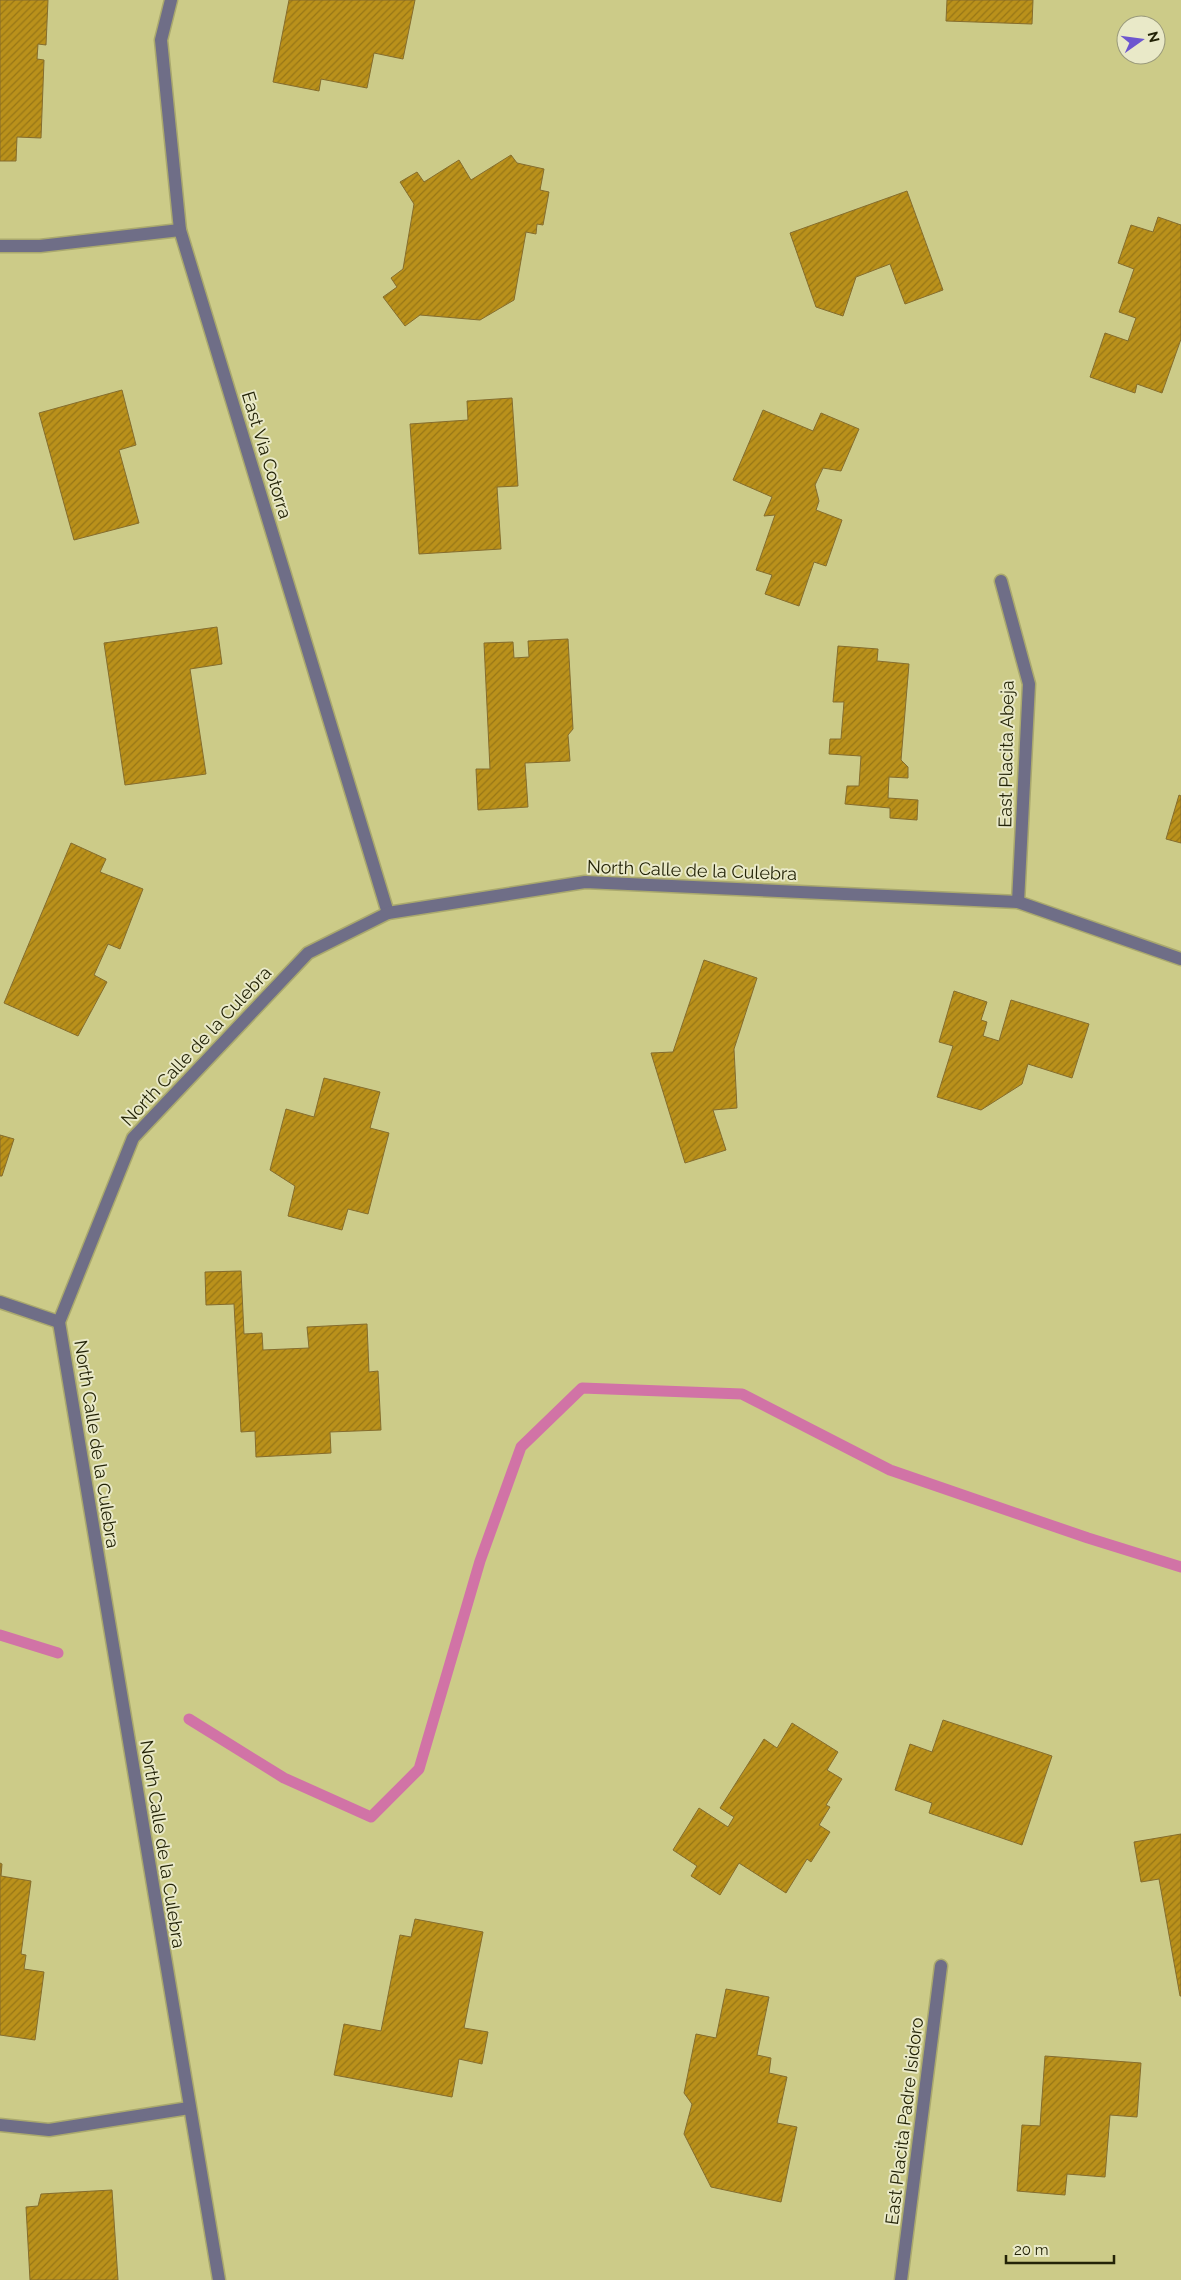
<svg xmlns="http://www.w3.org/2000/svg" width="1181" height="2280" font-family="Raleway,sans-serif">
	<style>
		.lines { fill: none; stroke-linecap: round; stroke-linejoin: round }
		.stream { stroke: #d173a6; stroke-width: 11 }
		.building { fill: url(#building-hatch); stroke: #856d2e }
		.minor-casing { stroke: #aaa96e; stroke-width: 15 }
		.minor { stroke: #6f6e87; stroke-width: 12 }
		.labels { text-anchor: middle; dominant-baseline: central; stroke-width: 4; stroke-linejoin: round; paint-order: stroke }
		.street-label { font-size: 18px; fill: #232307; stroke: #e9e9c8 }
	</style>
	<defs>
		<pattern id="building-hatch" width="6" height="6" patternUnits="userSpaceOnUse" patternTransform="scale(1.25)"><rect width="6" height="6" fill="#ba911b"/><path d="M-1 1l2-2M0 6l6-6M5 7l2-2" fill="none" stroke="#977616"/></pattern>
	</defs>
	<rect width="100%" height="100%" fill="#cccb88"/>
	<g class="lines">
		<!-- stream -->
		<g class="stream">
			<path d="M0 1635 58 1653"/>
			<path d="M189 1719 284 1778 371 1817 419 1769 480 1561 521 1447 582 1388 742 1394 890 1470 1088 1538 1181 1567"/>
		</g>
	</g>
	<!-- building -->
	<g class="building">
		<path d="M0 0H48L46 45 38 44 37 59 44 60 41 138 17 137 16 161H0Z"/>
		<path d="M289 0H415L403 59 374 53 367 88 321 79 319 91 273 82Z"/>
		<path d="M947 0H1033L1032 24 946 21Z"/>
		<path d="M511 155 517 163 544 169 540 190 549 192 543 225 537 224 536 234 526 232 514 300 480 320 420 315 405 326 383 297 397 287 391 278 403 269 414 204 400 182 417 172 424 182 459 160 471 180Z"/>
		<path d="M907 191 943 290 905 304 890 264 856 277 843 316 816 307 790 233Z"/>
		<path d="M1158 217 1181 225V339L1162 393 1137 384 1135 393 1090 377 1105 333 1128 341 1136 318 1119 312 1134 269 1118 263 1131 225 1153 232Z"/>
		<path d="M122 390 136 445 119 450 139 523 74 540 39 413Z"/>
		<path d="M512 398 518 486 497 487 501 549 419 554 410 424 468 420 467 401Z"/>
		<path d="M763 410 813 431 821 413 859 429 841 471 823 468 815 485 819 501 816 510 842 520 826 566 814 562 799 606 765 594 772 575 756 570 775 515 764 516 772 497 733 480Z"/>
		<path d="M217 627 222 664 190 669 206 774 125 785 104 643Z"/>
		<path d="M568 639 573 729 568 735 570 761 525 763 528 807 478 810 476 769H490L484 643 513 642 514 658 529 657 528 641Z"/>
		<path d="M838 646 878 649 877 661 909 664 901 760 908 767V778L889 777 888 798 918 800 917 820 890 818V808L845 804 847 786H859L861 756 829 754 830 739H841L844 702H833Z"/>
		<path d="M1179 795 1181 796V843L1166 839Z"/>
		<path d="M71 843 106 859 100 872 143 889 120 949 108 944 94 975 107 982 78 1036 4 1003Z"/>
		<path d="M704 960 757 978 734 1049 737 1108 713 1110 726 1150 685 1163 651 1053 673 1052Z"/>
		<path d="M954 991 987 1002 981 1020 987 1022 983 1036 999 1041 1011 1000 1089 1024 1072 1078 1028 1064 1022 1084 981 1110 937 1097 953 1046 939 1042Z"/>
		<path d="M324 1078 380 1092 370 1128 389 1133 368 1214 348 1209 342 1230 288 1216 295 1186 270 1170 286 1109 314 1117Z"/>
		<path d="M0 1135 14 1139 2 1176H0Z"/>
		<path d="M241 1271 244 1334 262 1333 263 1350 309 1348 307 1327 367 1324 369 1372 378 1371 381 1430 330 1432 331 1453 256 1457 255 1431 241 1432 234 1304 206 1305 205 1272Z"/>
		<path d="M943 1720 1052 1756 1022 1845 929 1813 932 1803 895 1790 910 1744 932 1752Z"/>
		<path d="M792 1723 838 1752 827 1770 842 1779 826 1805 830 1807 819 1825 830 1832 811 1862 807 1859 786 1893 739 1863 720 1895 691 1876 697 1866 673 1850 699 1808 728 1827 734 1817 720 1808 764 1739 777 1748Z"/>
		<path d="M1181 1834V1996H1180L1159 1879 1141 1882 1134 1842Z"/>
		<path d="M0 1863 2 1864 1 1876 31 1881 21 1954 26 1955 24 1969 44 1972 35 2040 0 2035Z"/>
		<path d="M415 1919 483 1932 464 2028 488 2032 482 2064 459 2059 452 2097 334 2075 344 2024 381 2031 400 1935 411 1937Z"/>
		<path d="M726 1989 769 1997 757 2055 771 2058 769 2073 787 2077 777 2123 797 2127 781 2202 711 2187 684 2134 692 2104 684 2093 696 2034 716 2038Z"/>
		<path d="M1045 2056 1141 2063 1137 2117 1110 2115 1105 2177 1067 2174 1065 2195 1017 2191 1022 2125 1040 2126Z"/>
		<path d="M112 2190 118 2280H30L26 2207 38 2206 41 2194Z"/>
	</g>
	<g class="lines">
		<defs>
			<g id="minor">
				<path d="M171 0 161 40 180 230 388 913"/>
				<path d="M0 246H40L180 230"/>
				<path d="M1001 581 1029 684 1018 902"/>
				<path d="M0 1302 59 1322"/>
				<path d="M0 2125 49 2130 189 2108"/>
				<path d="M219 2280 59 1322 133 1138 308 953 388 913 585 882 1018 902 1181 959"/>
				<path d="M901 2280 941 1966"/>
			</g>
		</defs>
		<!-- minor casing -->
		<use href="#minor" class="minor-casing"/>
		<!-- minor -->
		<use href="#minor" class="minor"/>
	</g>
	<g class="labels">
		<!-- street labels -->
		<g class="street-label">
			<text transform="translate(267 455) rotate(73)">East Via Cotorra</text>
			<text transform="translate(1006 754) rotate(-89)">East Placita Abeja</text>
			<text transform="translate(692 870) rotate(2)">North Calle de la Culebra</text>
			<text transform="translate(196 1046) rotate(-47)">North Calle de la Culebra</text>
			<text transform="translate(97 1444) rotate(81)">North Calle de la Culebra</text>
			<text transform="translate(163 1844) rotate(81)">North Calle de la Culebra</text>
			<text transform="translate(904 2121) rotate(-83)">East Placita Padre Isidoro</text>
		</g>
	</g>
	<!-- north arrow -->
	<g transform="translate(1141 40) rotate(76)"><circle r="24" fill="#e9e9c8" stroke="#9a9a7b"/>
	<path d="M0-4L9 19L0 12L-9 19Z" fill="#6d56cf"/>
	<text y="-8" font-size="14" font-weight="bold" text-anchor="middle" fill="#232307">N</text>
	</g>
	<!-- scale -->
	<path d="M1006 2255v8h108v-8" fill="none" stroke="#232307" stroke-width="2.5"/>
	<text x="1014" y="2255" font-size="15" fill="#232307" stroke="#e9e9c8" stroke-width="4" paint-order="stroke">20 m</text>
</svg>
